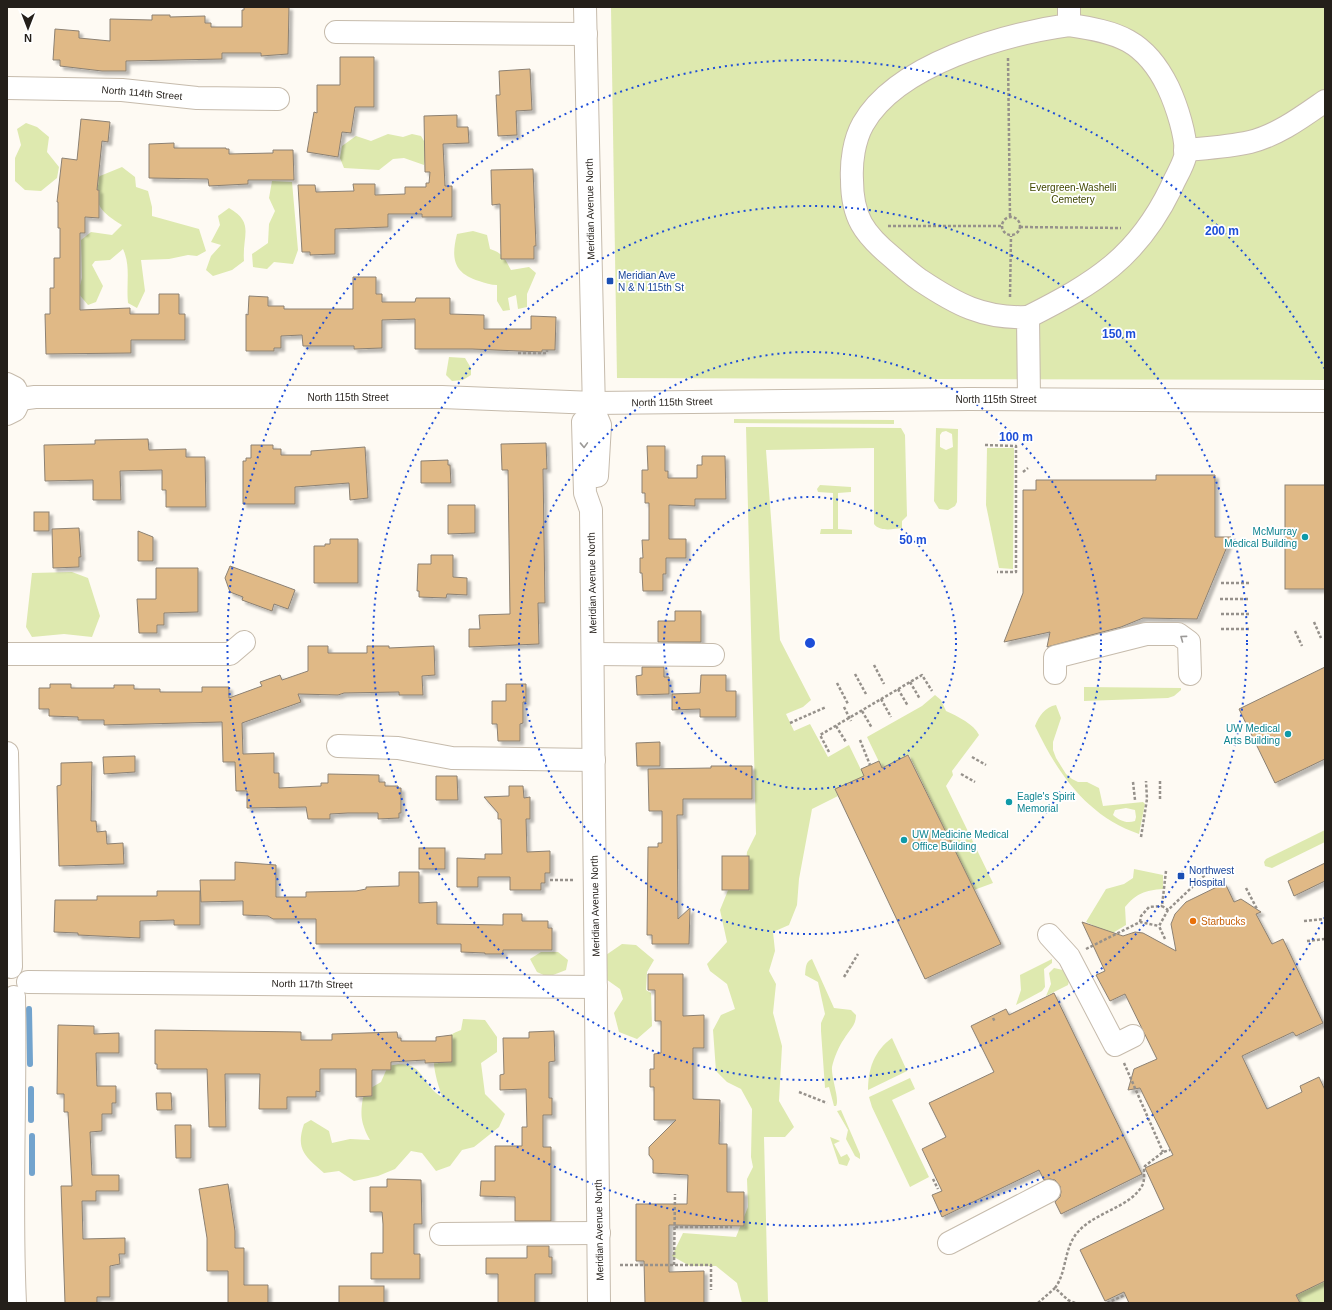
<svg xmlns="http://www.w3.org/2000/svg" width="1332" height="1310" font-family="Helvetica,sans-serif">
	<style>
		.green { fill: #dee9af; fill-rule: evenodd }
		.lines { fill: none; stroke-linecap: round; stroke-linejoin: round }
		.stream { stroke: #72a3cd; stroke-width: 6 }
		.building { fill: #e0b986; stroke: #8c8173; filter: url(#shadow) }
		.minor-casing { stroke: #c6bbac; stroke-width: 24 }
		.path { stroke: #96918b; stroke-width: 2.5; stroke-dasharray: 3 2; stroke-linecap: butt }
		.minor { stroke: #fff; stroke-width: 22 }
		.oneway { stroke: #9c9a98 }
		.ring { fill: none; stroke: #1d4ed8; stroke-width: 2; stroke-dasharray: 2 4 }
		.transit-dot { fill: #1a4fb4; stroke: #fff; stroke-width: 1.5 }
		.culture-dot { fill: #0f9aa8; stroke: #fff; stroke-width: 1.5 }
		.food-dot { fill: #e8710a; stroke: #fff; stroke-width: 1.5 }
		.labels { text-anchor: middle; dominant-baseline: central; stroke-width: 3.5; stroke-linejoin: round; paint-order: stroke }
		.street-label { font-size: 10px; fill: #241f1a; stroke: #fff }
		.park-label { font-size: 10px; fill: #404800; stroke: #fff }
		.transit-label { font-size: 10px; fill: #164399; stroke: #fff; text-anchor: start }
		.culture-label { font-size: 10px; fill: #0d838f; stroke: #fff; text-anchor: end }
		.food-label { font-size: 10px; fill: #c56008; stroke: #fff; text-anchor: start }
		.centre { fill: #1d4ed8; stroke: #fff; stroke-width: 2 }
		.ring-label { font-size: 12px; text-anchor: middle; font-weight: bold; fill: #1d4ed8; stroke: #fff; stroke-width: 3.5; stroke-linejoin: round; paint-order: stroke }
	</style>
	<defs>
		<filter id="shadow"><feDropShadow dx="3.5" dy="3.5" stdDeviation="1" flood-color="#0004"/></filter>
	</defs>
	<rect width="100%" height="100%" fill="#fefaf3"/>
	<!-- green -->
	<g class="green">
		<path d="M611 7H1325V380L617 378Z"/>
		<path d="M26 123 37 127 49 137 47 152 59 167 57 178 41 191 25 190 15 181V158L21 145 17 129Z"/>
		<path d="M388 134 403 137 412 134 421 136 427 146 424 165 404 158 393 159 379 170 344 168 340 158 342 146 356 136 371 141Z"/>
		<path d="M122 167 135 177 136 187 148 191 152 207V216L199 229 206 251 197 256 188 255 169 259 141 260 145 291 137 308 128 303C126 284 131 266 123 249L110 260 95 261 92 265 103 286 96 302 88 305 78 293 82 278 81 240 91 232 112 235 122 225C101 212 95 206 95 181L100 176Z"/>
		<path d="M272 181 292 182 298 250 293 264 274 262 267 269 253 267 252 254 268 243 269 224 275 211 269 198Z"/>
		<path d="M229 208C255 223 242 235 244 261L232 270 213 276 206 270 211 256 221 245 211 242 220 225 218 216Z"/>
		<path d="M473 231 487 235 490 249C503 253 505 259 511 270L529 267 536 273 527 294V307L518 309 516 295 508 298 510 310 503 311 497 301V285C491 285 485 283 479 281 453 273 451 258 457 234Z"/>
		<path d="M449 357 465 358 471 368V375L463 380 452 381 446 375Z"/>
		<path d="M734 419 894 420V424L734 423Z"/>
		<path d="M746 427 901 428 905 435 907 516 902 521V528C893 529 880 532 874 524V448L766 450 780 640 811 700 803 707 786 714 794 731 810 724 828 757 849 745 864 776 835 789 838 796 812 809 799 879 797 905 789 925 773 932 775 951 769 971 776 984 773 1013 782 1046 779 1101 794 1127 785 1137H764L768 1303H742L737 1283 716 1266H690L672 1256 683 1233 736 1237 748 1207 747 1179 753 1167 751 1157 752 1109 741 1089 727 1082 716 1071 713 1030 721 1015 735 1009 727 984 710 971 707 964 727 942 720 910 731 883 745 874 747 852 756 834Z"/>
		<path d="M936 428 958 429 957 502 955 506 948 510 939 509 934 501ZM946 431 952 434 953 447 946 450 940 447V435L942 432Z"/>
		<path d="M987 448H1014L1013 569 999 568 986 505Z"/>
		<path d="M820 485 851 487V492L838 493V529L852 530V534H820L821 529H833V493L818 492 817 489Z"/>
		<path d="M72 572 88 578 100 616 92 637 64 634 32 637 26 627 32 573Z"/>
		<path d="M1084 687 1181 688V690L1174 696 1168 698 1084 701Z"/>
		<path d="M935 695 941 700 946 711C957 716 974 724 979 735L952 771 953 775 946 786 993 883 974 890 909 755 882 768 867 737 922 706Z"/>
		<path d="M1056 705 1061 718 1053 742V750L1056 758 1066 774 1072 779 1078 782H1087L1099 788 1103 806 1143 802 1145 804 1139 834C1087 816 1058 774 1035 726 1039 716 1045 707 1056 705ZM1126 808 1135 810 1136 817 1135 821C1126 824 1119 820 1113 815L1115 810Z"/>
		<path d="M1325 830V842L1272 868 1265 866 1264 862 1266 859Z"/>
		<path d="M1134 869 1163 875V889C1145 890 1136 894 1125 907L1126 925 1111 934 1086 922 1106 889 1124 884 1133 878Z"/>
		<path d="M622 944 636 945 654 960 647 972 646 990 651 993 652 1026 637 1039 619 1032 614 1013 623 999 620 989 603 977 606 955Z"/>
		<path d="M541 952H558L568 960 566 970 548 977 537 972 530 959Z"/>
		<path d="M812 959 834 1008 851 1010 856 1015C856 1026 849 1030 844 1039 839 1046 834 1058 832 1067 831 1078 840 1100 836 1106H834L829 1087 825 1088 821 1031V1023L825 1014 818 982 805 975C806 968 805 962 812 959Z"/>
		<path d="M1052 959V963L1044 969 1045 987 1042 991 1016 1005 1021 990 1020 975Z"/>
		<path d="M1054 968 1063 970 1069 981 1068 985 1046 996 1051 984 1049 973Z"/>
		<path d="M463 1019 485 1020 497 1037V1052L481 1063 485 1094 505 1114 499 1127 474 1147 462 1150 450 1166 436 1171 422 1153 411 1151 395 1169 378 1176 354 1181 339 1171 324 1173C306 1157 295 1150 304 1124L311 1120 329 1131 332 1143 350 1139 370 1140C360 1122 360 1113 364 1092L381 1082 388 1066C425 1057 419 1084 442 1097 433 1067 424 1044 461 1030Z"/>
		<path d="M892 1038 907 1071 868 1090C868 1069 874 1051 892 1038Z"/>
		<path d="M910 1078 915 1089 892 1100 929 1177 910 1187 872 1107 869 1097Z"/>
		<path d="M841 1110 860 1154V1159L855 1156 846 1139 848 1130 837 1111Z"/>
		<path d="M830 1137 840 1141 834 1144 841 1157 847 1154 850 1159 847 1166 839 1164Z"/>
		<path d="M1325 1281V1303H1300L1296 1295Z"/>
	</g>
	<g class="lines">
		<!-- stream -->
		<g class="stream">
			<path d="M29 1009 30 1064"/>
			<path d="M31 1089V1120"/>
			<path d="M32 1136V1173"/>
		</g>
	</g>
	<!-- building -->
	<g class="building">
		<path d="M244 7H289L288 54 261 56V53H222V59L126 61V71H102L60 66V60H53L55 29 79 31V38L110 41V19L152 20V15H170V17L205 16V23H211V27H242V10H244Z"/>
		<path d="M340 57H374V107H355L351 133 342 132 338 157 307 152 314 112 317 113V85H340Z"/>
		<path d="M530 69 532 110 516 111 517 135 498 136 496 95H500L499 71Z"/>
		<path d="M457 115V127H468L469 143 443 144 445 186H452V217H422V214H388V227L335 229V254L310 255V252H302L298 185H315L316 192 354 191 353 184H375V195L405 194V187H426V183H429L430 172H425L424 116Z"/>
		<path d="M81 119 110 122 108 142 102 141 97 190H99V218L85 217V233H80V310L130 308V314H159V294H179V314H185V340H131V353L46 354 45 314H50V288H54V258H60V228H58V202H57L62 158 77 160Z"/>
		<path d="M174 143V148H226V149H229V154L273 153V150H293L294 180H248V184L209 186 208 179 149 178V144Z"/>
		<path d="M533 169 536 246H534V259H501L500 204 492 205 491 170Z"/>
		<path d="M353 277H376V294H382V302H415L416 298H450V314L484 315V329H531V316L556 317 555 350H542V352L472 349H415V319L382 320V348L354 349V346H303L302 335 281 336V348H274V351H246V314L248 315 249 296 268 297V306H284V309H353Z"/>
		<path d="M148 439 149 450 186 449V457H205L206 507H166V490H162V470L120 471 121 500H93V480L45 481 44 445 95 444V440Z"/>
		<path d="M546 443 547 469H543L545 603H538L539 644 469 647V629H480L479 615 510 614 508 470H502L501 444Z"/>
		<path d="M251 445H273V449H281V455H311V451L365 447 368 498 350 500 349 483 295 487V504H243V461H246V458H251Z"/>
		<path d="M647 446H665V471H668V478H697V465H702V456H725L726 499H695V506L669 505V539H686V558H666V574H663V591H643L642 573H640V558H643L642 540H649V503H645V493H642V470H648Z"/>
		<path d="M448 460V465H450L451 483H421V461Z"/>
		<path d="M1156 475H1215V537H1231L1197 619 1143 618 1121 627 1047 647 1050 632 1004 642 1023 593V490H1036V480H1156Z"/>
		<rect x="1285" y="485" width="40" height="104"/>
		<path d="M448 505H475V533L448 534Z"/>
		<rect x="34" y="512" width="15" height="19"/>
		<path d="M79 528 81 557H79V567L53 568 52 529Z"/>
		<path d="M138 531 153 537V561H138Z"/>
		<path d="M330 539H358V583H314V546H325V544H330Z"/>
		<path d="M431 555H453V577L467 578V595L447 594 446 598 419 597V591H417L418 564H431Z"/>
		<path d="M230 566 295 590 288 609 274 604 272 611 242 600 243 597 230 592 225 578Z"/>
		<path d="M156 568H198V612L164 613V625H157V633H139L137 599H156Z"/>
		<path d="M675 611H701V642H658V621H675Z"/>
		<path d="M308 646H328V653H367V646H389V648L434 646 435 675 422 676 423 695H399V692L344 693 338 695 298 694 301 702 242 723 243 754 274 753V773H279V788L321 786V783H328V774L379 775V782H385V786H398V788H401V813H399V818L378 819V813H348L330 814V819H308L306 807 247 808V791H236L235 762H223L222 722 104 725V720H78V717L49 716V709H39V688H50V684H71V688H114V685H134V689H160V692H202V687H229V698L262 686 260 682 280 675 282 680 308 671Z"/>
		<path d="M642 667H664V677H669V694L637 695 636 676 642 675Z"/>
		<path d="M1325 667V759L1275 783 1239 709Z"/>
		<path d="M701 675H726V691H736V717H700V709L672 710V694L700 693Z"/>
		<path d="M506 684H526V702H523V723L520 724V741H498L497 724H492V701H506Z"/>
		<path d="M660 742V766H637L636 743Z"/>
		<path d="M908 755 1001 944 925 979 835 789 864 776 861 769 879 761 882 768Z"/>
		<path d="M135 756V772L104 774 103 757Z"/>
		<path d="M92 762 91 821H96L97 832 106 831 107 844 123 843 124 864 59 866 57 786 61 785V763Z"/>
		<path d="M711 766H752V799H683V815H677L678 919 690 908 689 944H652V935H647L648 847H658V843H662V811H649L648 769 711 768Z"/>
		<path d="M436 776H457L458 800H436Z"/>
		<path d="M509 786H523L524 798 530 797V819H526L527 852 550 851V873H545V883H541V890H510V877H478V887H457V858L485 859V854H502L501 819H498V813L484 797 509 796Z"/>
		<rect x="419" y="848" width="26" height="21"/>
		<rect x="722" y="856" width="27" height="34"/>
		<path d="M235 862 276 865V897H306V892L356 891 366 889V887L399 886V872H419V903L437 902V924L503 925V914H522V921H548V928H552V950H503V954H485V953L461 952V944H316V919H273L268 916 243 915V901L201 902 200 880H235Z"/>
		<path d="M1325 863V881L1294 896 1288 881Z"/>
		<path d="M1225 883 1234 902 1241 899 1261 912 1256 914 1272 944 1283 939 1323 1023 1296 1036 1293 1032 1242 1056 1267 1109 1302 1092 1300 1086 1319 1077 1325 1090V1281L1296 1295 1300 1303H1129L1124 1292 1105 1301 1080 1250 1164 1209 1145 1168 1173 1155 1140 1088 1128 1090 1134 1069 1157 1059 1125 994 1110 1001 1096 975 1105 971 1082 922 1123 936 1135 932 1143 933 1176 951 1171 924 1175 914 1186 902Z"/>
		<path d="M157 891H200V925H174V920L140 921V938L78 935V933L54 932 55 900H97V896H157Z"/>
		<path d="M648 974H683V1016L704 1015V1048H693V1099L720 1100 719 1144H727V1192H744V1226L669 1225V1272L704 1271V1303H645L644 1261H636V1204H687L688 1175 653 1173V1160L649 1155V1147L676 1120H654V1087H650V1069H654V1054L661 1053V1021H655V990H648Z"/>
		<path d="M1054 993 1142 1174 1061 1214 1055 1202 1060 1197 1061 1192 1060 1186 1055 1180 1050 1179 1044 1180 1039 1170 942 1217 932 1195 942 1191 922 1149 946 1137 929 1103 994 1072 971 1026 1006 1009 1009 1015Z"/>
		<path d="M58 1025 94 1026V1034L119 1033V1053H96L97 1086H116V1103H112V1114H102V1131L90 1132 92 1175H119V1191H96V1201H82L83 1239 125 1238V1254H119L120 1264 110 1266V1297H97V1303H65L61 1186H72L68 1112H64V1094H57Z"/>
		<path d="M155 1030 301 1032V1040H332V1034L397 1032 398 1038H401V1041H436V1037L452 1035V1062L425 1063V1060L391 1062V1070H372V1096L356 1097V1069H320V1092L316 1091V1097H287V1109H259L260 1074H225L226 1127H209L207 1069H157V1064H155Z"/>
		<path d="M554 1031 555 1061 549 1062V1098H552V1115H543V1147H551V1221H515V1197L480 1196 481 1181H495V1146H522V1127H527L526 1089 500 1090V1075L504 1074 503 1038H529V1032Z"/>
		<path d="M156 1093H171L172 1110H157Z"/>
		<path d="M175 1125H191V1158H176Z"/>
		<path d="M387 1179 421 1180 422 1224H414V1254H420V1279H371V1253H383V1224L382 1212H370V1187H387Z"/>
		<path d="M228 1184 235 1231V1248H244V1285H268V1303H228V1271H207V1238L199 1189Z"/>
		<path d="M527 1246H549V1257H552V1274H535V1303H498V1274H486V1258H527Z"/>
		<rect x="339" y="1286" width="45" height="17"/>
	</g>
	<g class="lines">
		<defs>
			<g id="minor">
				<path d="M585 7 594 411 600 425 597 476"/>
				<path d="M336 32 586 34"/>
				<path d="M7 88 122 90 197 98 278 99"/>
				<path d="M1185 150C1207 148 1228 147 1250 142 1278 135 1302 117 1325 101"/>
				<path d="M1028 317C1095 283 1137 258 1171 188 1175 178 1182 168 1185 157 1188 139 1176 104 1168 87 1145 40 1118 32 1069 25"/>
				<path d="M7 384 15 388 20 399 15 410 7 414"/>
				<path d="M20 399 35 397H442L594 403 969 399 1325 401"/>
				<path d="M1029 399 1028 317C983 319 956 304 920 280 910 273 901 265 892 257 864 234 852 217 852 180 851 162 854 140 863 124 897 64 1005 34 1069 25V7"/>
				<path d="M594 411 583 422 585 493 591 510 599 1303"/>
				<path d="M7 654H230L244 642"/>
				<path d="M593 654 713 655"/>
				<path d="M1055 673V657L1146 634H1178L1189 642 1190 674"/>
				<path d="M338 746 398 748 452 758 594 760"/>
				<path d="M7 753 11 967"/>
				<path d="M1049 935 1069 957 1115 1045 1133 1036"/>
				<path d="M28 982 596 987"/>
				<path d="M14 997C16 1099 10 1201 15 1303"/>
				<path d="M441 1234 599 1233"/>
				<path d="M949 1243 1049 1191"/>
			</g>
		</defs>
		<!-- minor casing -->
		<use href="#minor" class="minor-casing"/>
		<!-- path -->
		<g class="path">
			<path d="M1008 58 1010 217"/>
			<circle cx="1011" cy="226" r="9"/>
			<path d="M888 226H1002"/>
			<path d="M1020 227 1121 228"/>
			<path d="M1010 297 1011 236"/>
			<path d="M518 353H547V350"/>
			<path d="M985 445 1016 446V572H997"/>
			<path d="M1023 472 1028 468"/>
			<path d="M1221 583H1250"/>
			<path d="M1220 599H1250"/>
			<path d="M1221 614H1250"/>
			<path d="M1314 622 1321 638"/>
			<path d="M1221 629H1250"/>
			<path d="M1295 631 1302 646"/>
			<path d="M874 665 884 684"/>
			<path d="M855 674 866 694"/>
			<path d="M910 682 920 699"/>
			<path d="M837 683 848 704"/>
			<path d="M898 689 908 706"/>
			<path d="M881 699 891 717"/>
			<path d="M844 707 851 721"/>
			<path d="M862 711 872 728"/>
			<path d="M790 723 826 707"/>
			<path d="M836 726 846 742"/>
			<path d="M860 740 870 765"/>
			<path d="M829 752 820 735 922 675 932 691"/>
			<path d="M972 757 986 765"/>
			<path d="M961 774 975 782"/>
			<path d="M1160 781V799"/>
			<path d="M1133 782 1135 800"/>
			<path d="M1141 837 1147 799 1146 781"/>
			<path d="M1166 871 1162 906 1168 910"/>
			<path d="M550 880H575"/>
			<path d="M1246 888 1257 909"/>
			<path d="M1304 921 1325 919"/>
			<path d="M1140 922 1141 916 1149 907 1162 906"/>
			<path d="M1165 939 1159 926 1168 910 1206 874"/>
			<path d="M1307 941 1325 939"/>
			<path d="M1086 949 1140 922 1159 926"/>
			<path d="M844 977 858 954"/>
			<path d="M993 1018 995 1022"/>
			<path d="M1124 1063 1163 1152"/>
			<path d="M799 1092 827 1103"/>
			<path d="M933 1179 938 1189"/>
			<path d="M675 1227H732"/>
			<path d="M620 1265H711V1290"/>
			<path d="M674 1265 675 1194"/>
			<path d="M1055 1288C1066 1273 1064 1253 1074 1237 1090 1212 1131 1209 1143 1184 1145 1178 1143 1171 1145 1166L1163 1152 1170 1150"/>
			<path d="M1038 1303 1055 1288 1068 1300 1075 1303"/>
			<path d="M1107 1303 1125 1295"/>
		</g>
		<!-- minor -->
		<use href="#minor" class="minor"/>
	</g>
	<!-- one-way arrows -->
	<defs><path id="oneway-chevron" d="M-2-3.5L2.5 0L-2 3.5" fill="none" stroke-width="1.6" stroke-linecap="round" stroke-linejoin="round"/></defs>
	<g class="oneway">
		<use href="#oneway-chevron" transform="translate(584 445) rotate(88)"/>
		<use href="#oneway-chevron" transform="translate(1183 638) rotate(-144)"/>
	</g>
	<!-- distance rings -->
	<g class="ring">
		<circle cx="810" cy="643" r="146"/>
		<circle cx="810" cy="643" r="291"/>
		<circle cx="810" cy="643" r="437"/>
		<path d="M1325 917A583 583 0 1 1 1325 369"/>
	</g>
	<!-- markers -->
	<g class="transit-dot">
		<rect x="606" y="277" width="8" height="8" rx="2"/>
		<rect x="1177" y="872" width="8" height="8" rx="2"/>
	</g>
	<g class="culture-dot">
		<circle cx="1305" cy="537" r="4"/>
		<circle cx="1288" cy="734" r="4"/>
		<circle cx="1009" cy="802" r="4"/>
		<circle cx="904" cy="840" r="4"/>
	</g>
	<circle class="food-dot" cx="1193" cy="921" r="4"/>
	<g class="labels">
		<!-- street labels -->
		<g class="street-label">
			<text transform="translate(142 93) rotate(5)">North 114th Street</text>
			<text transform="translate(590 209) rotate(-91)">Meridian Avenue North</text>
			<text x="348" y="397">North 115th Street</text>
			<text x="996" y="399">North 115th Street</text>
			<text transform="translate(672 402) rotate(-1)">North 115th Street</text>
			<text transform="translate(592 583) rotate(-91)">Meridian Avenue North</text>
			<text transform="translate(595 906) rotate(-91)">Meridian Avenue North</text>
			<text transform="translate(312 984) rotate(1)">North 117th Street</text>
			<text transform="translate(599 1230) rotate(-91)">Meridian Avenue North</text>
		</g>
		<!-- park labels -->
		<g class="park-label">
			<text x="1073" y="187">Evergreen-Washelli<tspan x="1073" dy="12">Cemetery</tspan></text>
		</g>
		<!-- transit labels -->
		<g class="transit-label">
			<text x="618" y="275">Meridian Ave<tspan x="618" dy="12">N &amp; N 115th St</tspan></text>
			<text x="1189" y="870">Northwest<tspan x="1189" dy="12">Hospital</tspan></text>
		</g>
		<!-- culture labels -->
		<g class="culture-label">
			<text x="1297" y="531">McMurray<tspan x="1297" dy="12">Medical Building</tspan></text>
			<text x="1280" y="728">UW Medical<tspan x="1280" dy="12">Arts Building</tspan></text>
			<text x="1017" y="796" text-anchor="start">Eagle's Spirit<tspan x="1017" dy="12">Memorial</tspan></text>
			<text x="912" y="834" text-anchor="start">UW Medicine Medical<tspan x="912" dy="12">Office Building</tspan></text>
		</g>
		<!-- food labels -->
		<g class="food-label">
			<text x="1201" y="921">Starbucks</text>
		</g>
	</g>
	<circle cx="810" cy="643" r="6" class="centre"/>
	<g class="ring-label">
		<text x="1222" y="235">200 m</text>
		<text x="1119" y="338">150 m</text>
		<text x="1016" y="441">100 m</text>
		<text x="913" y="544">50 m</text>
	</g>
	<!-- border -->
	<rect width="1332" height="1310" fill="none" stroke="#241f1a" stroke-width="16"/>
	<!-- north arrow -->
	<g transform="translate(28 28) rotate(180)" stroke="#ffffff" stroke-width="3" paint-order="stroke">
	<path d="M0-3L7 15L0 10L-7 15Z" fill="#241f1a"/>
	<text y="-6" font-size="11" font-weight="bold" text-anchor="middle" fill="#241f1a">N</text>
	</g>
</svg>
